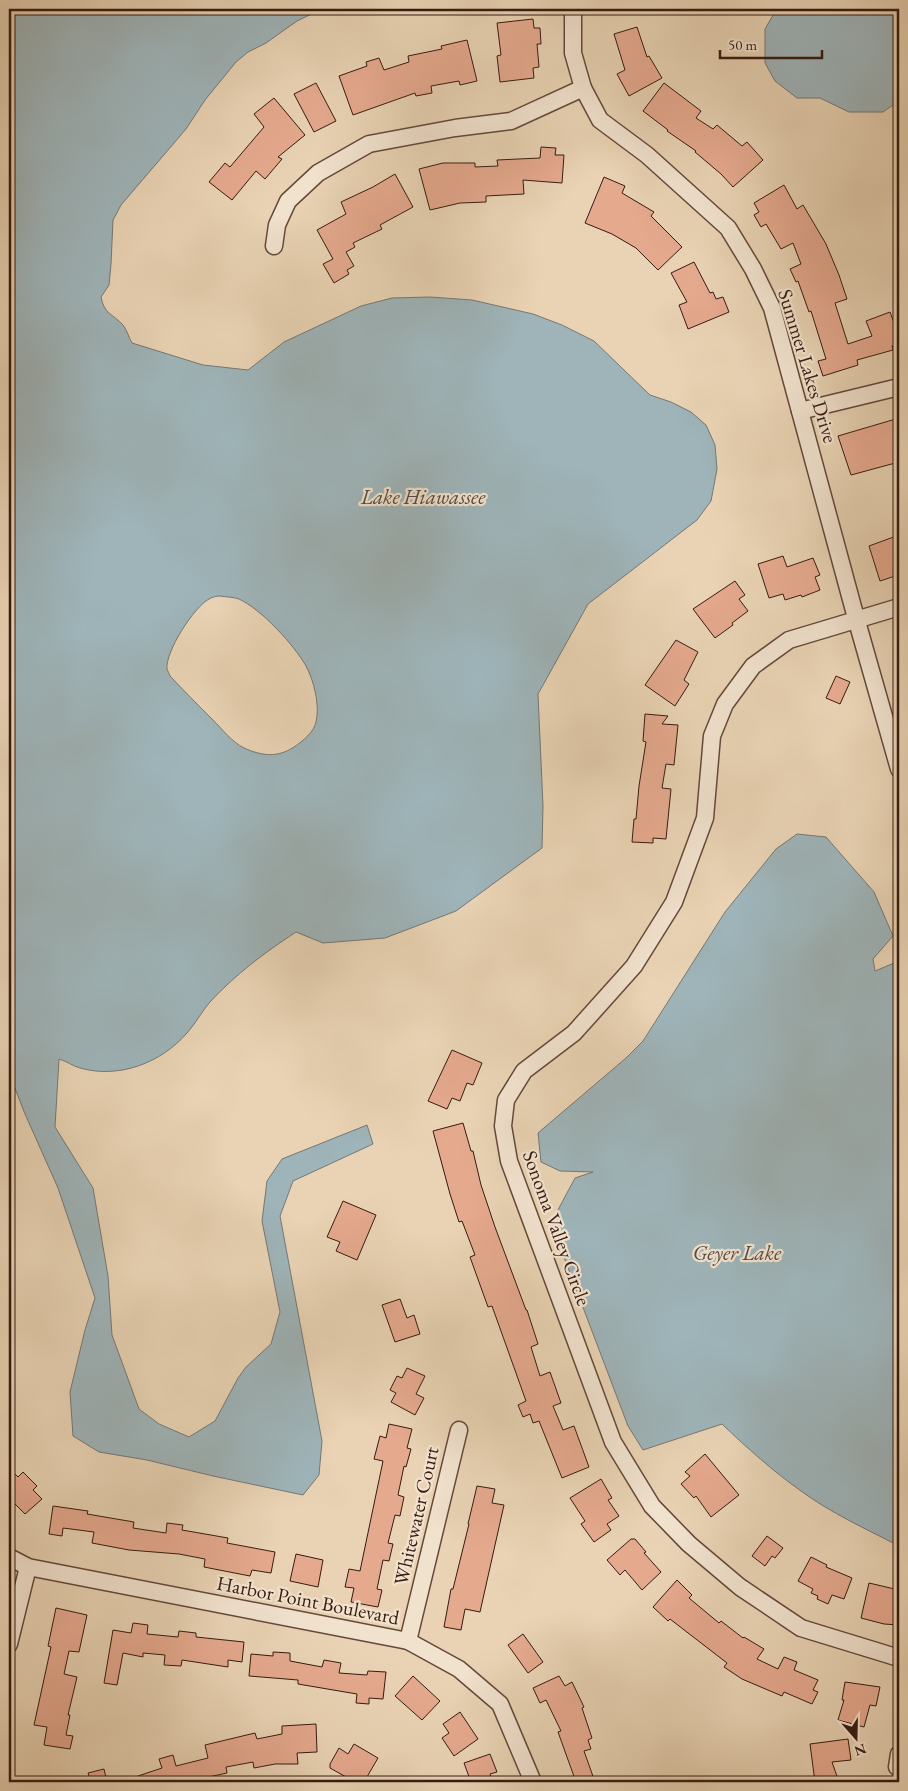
<svg xmlns="http://www.w3.org/2000/svg" width="908" height="1791" font-family="'EB Garamond',serif">
	<style>
		.water { fill: #9eb4b9; stroke: #757775; fill-rule: evenodd }
		.building { fill: #e5a98e; stroke: #371b10 }
		.lines { fill: none; stroke-linecap: round; stroke-linejoin: round }
		.minor-casing { stroke: #644939; stroke-width: 19 }
		.minor { stroke: #f1e2ce; stroke-width: 16 }
		.labels { text-anchor: middle; dominant-baseline: central; stroke-width: 4.5; stroke-linejoin: round; paint-order: stroke }
		.street-label { font-size: 20px; fill: #371b10; stroke: #f1e2ce }
		.water-label { font-size: 21px; font-style: italic; fill: #564943; stroke: #f1e2ce }
	</style>
	<rect width="100%" height="100%" fill="#e9d3b4"/>
	<filter id="stains"><feTurbulence type="fractalNoise" baseFrequency=".004" numOctaves="4"/><feColorMatrix values="0 0 0 0 .2 0 0 0 0 .09 0 0 0 0 .02 0 0 0 .5 -.17"/></filter>
	<radialGradient id="worn" r=".72"><stop offset=".6" stop-color="#630" stop-opacity="0"/><stop offset="1" stop-color="#630" stop-opacity=".3"/></radialGradient>
	<!-- water -->
	<g class="water">
		<path d="M9 9H322L297 21 266 43 248 52 236 62 205 100 186 129 121 205 113 220 111 264 109 285 101 297C104 314 113 314 123 325 127 330 129 338 132 343L203 365 248 370 284 342 361 306 392 298 430 297 472 300 533 314 562 325 594 341 650 395 671 402 691 412 706 425 715 445 717 469 711 501 697 520 588 604 538 694 543 806 542 848 456 911 385 938 323 943 296 932C264 953 236 974 210 1002 202 1011 196 1023 187 1033 161 1063 119 1079 80 1068 73 1066 66 1061 59 1059L55 1127 93 1188 108 1276 112 1335 139 1409 159 1424 189 1437 215 1421 238 1378 246 1367 271 1344 280 1312 262 1221 267 1181 282 1159 367 1125 373 1144 293 1181 280 1216 322 1441 319 1475 303 1495 213 1476 147 1460 99 1452 73 1436 70 1392 85 1330 95 1298 58 1188 25 1114 9 1073ZM220 596C226 597 233 597 239 599 261 609 294 645 306 666 314 681 320 705 316 722 314 732 303 741 294 747 277 758 262 756 244 748 232 742 222 729 213 720 198 705 184 691 170 676 169 674 168 671 167 669 165 652 194 607 209 599 212 597 217 596 220 596Z"/>
		<path d="M789 9H886L899 20V101L883 112H849L820 98H797L775 81 765 63V29L776 10Z"/>
		<path d="M797 834 826 837 874 892 893 936 873 959 875 971 899 961V1546C866 1529 831 1513 801 1491 773 1471 747 1448 722 1424L643 1450 628 1426 551 1223 575 1178 593 1172 560 1171 541 1162 538 1133 626 1058 643 1041 725 912 776 849Z"/>
	</g>
	<!-- building -->
	<g class="building">
		<path d="M533 19 534 28H540L541 44H537L539 67 533 68 534 78 500 82 497 56 501 55 497 23Z"/>
		<path d="M637 27 647 57 649 56 662 78 629 96 617 74 625 70 614 34Z"/>
		<path d="M467 40 477 81 460 85 459 81 431 86 432 93 416 96 415 93 353 115 339 76 367 66 366 62 379 58 384 70 409 62 408 56 442 49 441 46Z"/>
		<path d="M316 83 336 121 314 132 294 94Z"/>
		<path d="M664 83 701 111 696 118 713 129 717 125 742 146 747 142 763 160 733 187 721 174 695 152 696 151 667 131 668 130 643 111Z"/>
		<path d="M274 98 305 135 278 157 282 159 265 179 256 171 232 200 209 182 225 163 230 167 264 127 254 114Z"/>
		<path d="M541 147 556 148 555 155H564L562 183 523 180 524 194 486 196V202L460 203 430 210 419 169 443 163H475V167L498 166 497 160 540 158Z"/>
		<path d="M395 174 413 207 380 225 382 229 353 243 355 247 346 252 354 266 347 270 349 274 334 283 323 264 333 259 317 230 346 214 341 202 373 187Z"/>
		<path d="M604 177 625 186 622 193 654 212 651 216 682 247 658 270 636 248 612 234 585 223Z"/>
		<path d="M784 185 797 209 803 205 826 244 839 275 847 299 835 303 848 344 872 336 866 321 890 312 899 336V343L892 346 893 350 857 360 858 365 823 376 818 361 826 359 811 311 809 312 798 281 796 282 790 269 801 264 793 243 781 249 766 224 761 227 754 215 759 212 754 203Z"/>
		<path d="M694 262 710 293 713 292 716 299 723 297 729 312 688 329 679 305 687 302 671 273Z"/>
		<path d="M899 418V462L851 475 838 436Z"/>
		<path d="M899 535V569L893 571 895 576 880 581 869 546Z"/>
		<path d="M783 556 787 567 813 558 820 575 815 577 820 590 802 597 801 595 785 600 783 594 769 598 758 564Z"/>
		<path d="M735 581 745 595 739 599 748 611 732 623 733 625 715 638 693 609Z"/>
		<path d="M676 640 698 652 684 680 689 684 675 706 645 685Z"/>
		<path d="M836 676 850 682 840 704 826 698Z"/>
		<path d="M645 714 668 716 662 724 678 725 674 765 666 764 662 788 671 789 666 839 653 838V843L632 842 634 819H636L639 786 646 742 643 741Z"/>
		<path d="M452 1050 482 1063 473 1085 467 1083 460 1101 452 1098 447 1109 428 1101Z"/>
		<path d="M463 1123 471 1151H473L481 1185 495 1227 526 1310H527L538 1344 531 1347 540 1376 550 1372 561 1403 553 1406 563 1430 574 1426 589 1467 562 1478 539 1421 533 1423 530 1414 523 1417 518 1405 526 1401 492 1306 488 1307 470 1257 475 1255 462 1221 459 1222 450 1194 433 1131Z"/>
		<path d="M343 1201 376 1215 357 1260 336 1251 340 1242 327 1237Z"/>
		<path d="M400 1299 407 1318 414 1315 420 1334 395 1342 382 1305Z"/>
		<path d="M407 1368 425 1376 416 1394 424 1398 415 1415 391 1402 396 1393 390 1390 397 1376 402 1378Z"/>
		<path d="M389 1424 412 1429 407 1448 411 1449 406 1467 404 1466 398 1495 404 1497 400 1516 395 1515 388 1543 393 1544 389 1561 383 1560 377 1589 382 1590 378 1607 351 1602 354 1588 345 1587 349 1569 360 1571 383 1461 374 1459 380 1436 386 1438Z"/>
		<path d="M705 1454 739 1495 711 1517 696 1496 694 1498 681 1484 690 1476 685 1472Z"/>
		<path d="M9 1468 18 1477 23 1472 37 1486 33 1490 42 1499 25 1514 9 1498Z"/>
		<path d="M601 1479 612 1498 608 1500 619 1516 607 1524 611 1530 594 1542 581 1524 585 1521 570 1498Z"/>
		<path d="M477 1486 495 1489 492 1503 504 1505 480 1612 465 1609 461 1630 444 1627 451 1589H453L469 1524H468Z"/>
		<path d="M53 1506 88 1511 87 1514 134 1522 133 1528 166 1533 167 1523 183 1525 182 1530 228 1538 227 1543 275 1552 271 1573 252 1570 250 1576 204 1567 205 1559 179 1554 129 1550 92 1543 94 1532 63 1528 62 1536 49 1534Z"/>
		<path d="M767 1536 783 1548 775 1558 772 1556 765 1566 752 1556Z"/>
		<path d="M631 1539H635L646 1552 644 1553 661 1572 642 1590 625 1570 620 1575 607 1560Z"/>
		<path d="M296 1554 323 1560 318 1587 290 1581Z"/>
		<path d="M811 1557 827 1565 826 1567 852 1578 844 1599 832 1595 828 1604 817 1599 818 1596 811 1593 813 1589 798 1581Z"/>
		<path d="M677 1580 692 1595 689 1598 719 1623 721 1621 743 1638 744 1637 764 1649 757 1659 778 1669 784 1657 797 1662 794 1670 818 1680 813 1690 818 1692 812 1704 784 1692 782 1696 742 1679 724 1667 727 1663 670 1619 668 1621 653 1607Z"/>
		<path d="M869 1583 899 1590V1625L884 1624 861 1618Z"/>
		<path d="M56 1608 87 1615 79 1652 69 1651 64 1674 77 1677 68 1715H70L66 1735 73 1736 70 1749 44 1745 47 1727 34 1725 51 1647 48 1646Z"/>
		<path d="M133 1623 148 1625 147 1634 178 1637 179 1631 196 1633V1637L244 1642 242 1662 228 1660V1667L182 1660 181 1666 164 1665 165 1655 143 1653V1657L123 1653 117 1685 104 1683 113 1630 131 1633Z"/>
		<path d="M523 1634 543 1662 528 1673 508 1645Z"/>
		<path d="M273 1652 290 1653V1661L322 1667 324 1660 341 1663 339 1673 367 1675 368 1671 386 1672 383 1699 369 1698V1704L356 1703 357 1694 298 1684V1680L249 1676 251 1654 273 1656Z"/>
		<path d="M413 1676 440 1701 422 1720 395 1696Z"/>
		<path d="M559 1676 565 1686 572 1682 584 1707 582 1708 592 1738 588 1740 591 1749 584 1751 595 1782H576L558 1732 561 1731 546 1700 540 1703 533 1688Z"/>
		<path d="M845 1682 880 1687 876 1706 870 1705 864 1727 838 1720 844 1700H842Z"/>
		<path d="M460 1712 478 1739 454 1756 442 1738 449 1733 443 1724Z"/>
		<path d="M316 1724 317 1752 297 1753 298 1764H275L254 1768 253 1762 226 1767 227 1773 186 1782H127L126 1780 162 1768 159 1759 173 1755 176 1766 208 1758 205 1745 255 1733 257 1739 282 1734V1726Z"/>
		<path d="M848 1739 851 1760 832 1762 839 1782H815L810 1744Z"/>
		<path d="M354 1744 378 1758 364 1782H355L330 1768V1764L339 1748 348 1754Z"/>
		<path d="M490 1754 497 1772 490 1774 493 1782H471L464 1763Z"/>
		<path d="M104 1769 107 1782H91L88 1773Z"/>
	</g>
	<g class="lines">
		<defs>
			<g id="minor">
				<path d="M573 9V53L583 88 600 120 647 155 728 228 753 269 772 308 856 618 899 769"/>
				<path d="M274 246 277 225 288 201 318 173 369 144 455 128 511 121 583 88"/>
				<path d="M800 411 899 387"/>
				<path d="M899 607 789 640 753 666 725 704 712 736 705 818 674 902 634 966 574 1033 524 1071 506 1100 503 1126 509 1161 613 1442 652 1506 689 1544 740 1587 801 1628 899 1658"/>
				<path d="M9 1557 28 1567 408 1641 459 1669 500 1704 533 1782"/>
				<path d="M408 1641 459 1430"/>
				<path d="M9 1644 28 1567"/>
				<path d="M897 1767 899 1754"/>
			</g>
		</defs>
		<!-- minor casing -->
		<use href="#minor" class="minor-casing"/>
		<!-- minor -->
		<use href="#minor" class="minor"/>
	</g>
	<g class="labels">
		<!-- street labels -->
		<g class="street-label">
			<text transform="translate(808 366) rotate(73)">Summer Lakes Drive</text>
			<text transform="translate(557 1228) rotate(70)">Sonoma Valley Circle</text>
			<text transform="translate(416 1516) rotate(-77)">Whitewater Court</text>
			<text transform="translate(308 1600) rotate(11)">Harbor Point Boulevard</text>
		</g>
		<!-- water labels -->
		<g class="water-label">
			<text x="423" y="496">Lake Hiawassee</text>
			<text x="737" y="1252">Geyer Lake</text>
		</g>
	</g>
	<!-- margin -->
	<rect width="908" height="1791" fill="none" stroke="#e9d3b4" stroke-width="30"/>
	<rect x="10" y="10" width="888" height="1771" fill="none" stroke="#371b10" stroke-width="2.5"/>
	<rect x="15" y="15" width="878" height="1761" fill="none" stroke="#371b10"/>
	<!-- north arrow -->
	<g transform="translate(856 1738) rotate(160)" stroke="#f1e2ce" stroke-width="4" paint-order="stroke">
	<path d="M0-4L9 19L0 12L-9 19Z" fill="#371b10"/>
	<text y="-8" font-size="14" font-weight="bold" text-anchor="middle" fill="#371b10">N</text>
	</g>
	<!-- scale -->
	<path d="M720 50v8h102v-8" fill="none" stroke="#371b10" stroke-width="2.5"/>
	<text x="728" y="50" font-size="15" fill="#371b10" stroke="#f1e2ce" stroke-width="4" paint-order="stroke">50 m</text>
	<rect width="100%" height="100%" filter="url(#stains)"/>
	<rect width="100%" height="100%" fill="url(#worn)"/>
</svg>
